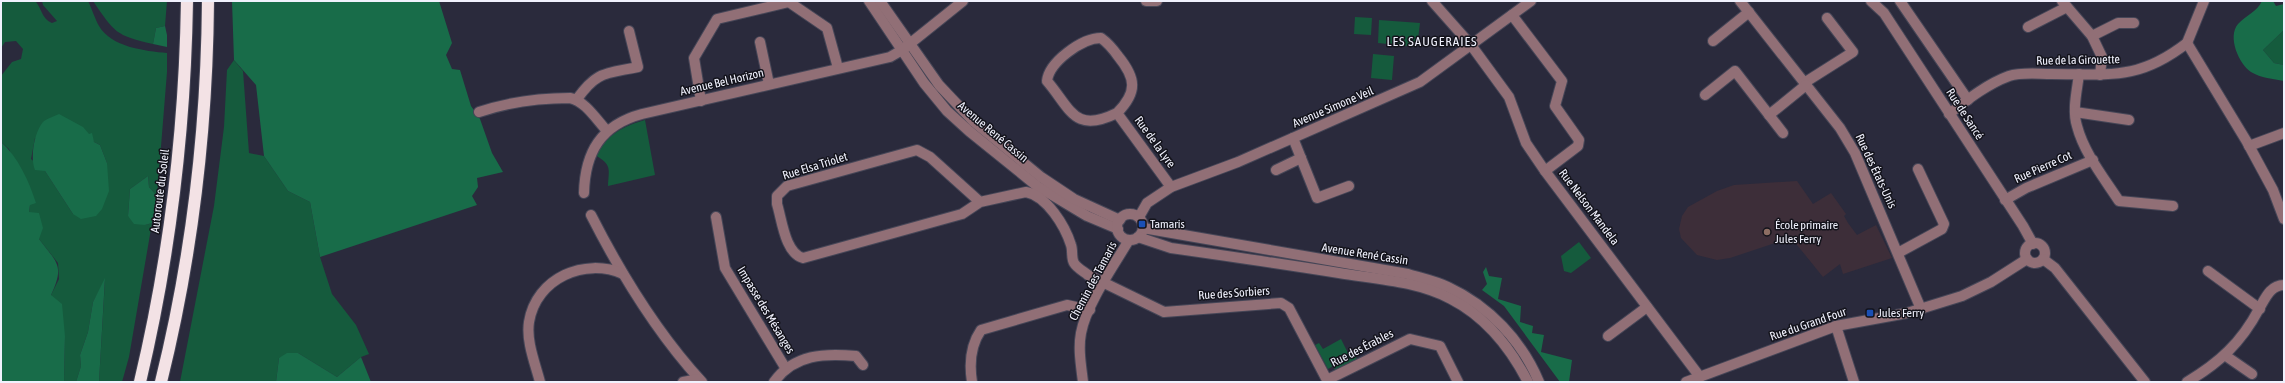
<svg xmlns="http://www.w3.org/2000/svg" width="2285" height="383" font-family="'Asap Condensed',sans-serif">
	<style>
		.education { fill: #3d2e39 }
		.green { fill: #155b3d; fill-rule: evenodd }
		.forest { fill: #186c49 }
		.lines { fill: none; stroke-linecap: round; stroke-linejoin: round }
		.minor-casing { stroke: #464657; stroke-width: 12 }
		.highway-casing { stroke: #464657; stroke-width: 14 }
		.minor { stroke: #916f76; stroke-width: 10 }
		.highway { stroke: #f3e2e5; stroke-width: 12 }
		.transit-dot { fill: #1a4fb4; stroke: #13131b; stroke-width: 1.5 }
		.education-dot { fill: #8d6e63; stroke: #13131b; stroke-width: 1.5 }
		.labels { text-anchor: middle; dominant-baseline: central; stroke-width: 3; stroke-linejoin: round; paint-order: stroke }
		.street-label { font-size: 12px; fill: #f0f1fd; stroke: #13131b }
		.poi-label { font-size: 12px; fill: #f0f1fd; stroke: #13131b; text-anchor: start }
		.neighbourhood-label { font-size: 13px; letter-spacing: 1px; fill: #f0f1fd; stroke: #13131b }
	</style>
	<rect width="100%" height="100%" fill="#2a2a3c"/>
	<!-- education -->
	<path class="education" d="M1797 181 1813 204 1831 193 1846 214 1844 216 1848 223 1857 235 1876 225 1892 258 1843 274 1840 264 1823 277 1789 235 1778 242 1730 258 1717 260 1697 255 1681 238 1679 229 1682 216 1688 207 1717 191 1734 185Z"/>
	<!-- green -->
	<g class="green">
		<path d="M1 1H35C42 8 41 18 52 23L57 21 43 5 42 1H88C92 9 95 19 99 26 111 47 145 51 167 53V72L157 196 149 187 148 176 130 189 128 216 145 225 152 223 129 357 122 382H99L105 280 93 302 88 332 80 355 81 366 76 382H64L65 336 51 295 59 279 58 263 39 239 29 212 30 205 9 149 1 142V76L12 62 21 59 23 49 16 41 5 42 1 48ZM89 135 94 142 100 145 107 163 73 214 45 171 31 159 35 138Z"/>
		<path d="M93 1H167L165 26 156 28 153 44C115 35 115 33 93 1Z"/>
		<path d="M1355 17 1372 18 1371 35 1354 34Z"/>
		<path d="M1379 20 1420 23 1417 47 1378 43Z"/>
		<path d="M2284 30V65L2274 63 2263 50Z"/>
		<path d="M1373 54 1394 56 1392 80 1371 78Z"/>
		<path d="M234 60 243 71 249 153 264 156 288 191 310 202 320 257 332 294 356 325 369 354 361 357 337 377 298 353 279 358 276 382H180L214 206 224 127 227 70Z"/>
		<path d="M645 120 655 175 608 186C609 168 612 165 595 155 607 135 623 126 645 120Z"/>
		<path d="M1579 242 1591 258 1571 273 1564 271 1561 256Z"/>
		<path d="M1341 339 1350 357 1355 354 1357 360 1336 371 1333 366 1328 369 1315 345 1319 343 1323 349Z"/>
	</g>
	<!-- forest -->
	<g class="forest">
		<path d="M232 1H439L452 43 446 55 452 69 460 70 471 106 480 119 492 153 503 172 477 178 478 187 472 196 477 205 320 257 310 202 288 191 264 156 256 85 234 60Z"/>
		<path d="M2262 1H2273L2276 6 2284 4V30L2263 50 2274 63 2284 65V81C2273 79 2261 78 2251 72 2239 64 2227 37 2238 24 2246 15 2257 12 2262 1Z"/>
		<path d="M165 26 167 35V47L153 44 156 28Z"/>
		<path d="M59 114 83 127 89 134 92 133 94 142 100 145 107 163 109 191 102 209 96 216 81 219 73 214 45 171 35 170C30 158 34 131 44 121 48 118 55 116 59 114Z"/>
		<path d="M1 142C18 157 29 181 36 203L30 205 29 212 39 213 43 228 39 239C57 263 65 265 51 295L62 304 65 336 64 382H1Z"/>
		<path d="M148 176 149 187 157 196 152 223 145 225 134 224 128 216 130 189Z"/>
		<path d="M1486 267 1489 276 1502 278 1498 299 1521 306 1520 322 1533 326 1532 333 1544 335 1541 352 1572 360 1569 382H1560L1504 306 1482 290 1487 284 1483 272Z"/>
		<path d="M105 278 99 382H76L81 366 80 355 88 332 93 302Z"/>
		<path d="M287 353H298L337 377 361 357 371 382H276L279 358Z"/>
	</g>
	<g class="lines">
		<defs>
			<g id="minor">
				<path d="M869 1 924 83 947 111 969 131 1037 186 1087 216 1118 229"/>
				<path d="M880 1 939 85 974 122 1041 177 1074 199 1120 220"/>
				<path d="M1146 1H1157"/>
				<path d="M1432 1 1471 45 1509 97 1526 143 1545 171 1700 377"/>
				<path d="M1740 1 1840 128 1855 153 1921 309"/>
				<path d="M1871 1 1884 13 2023 226 2033 244"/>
				<path d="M1900 1 1968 100"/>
				<path d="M2062 1 2092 36 2102 57 2100 75"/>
				<path d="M1512 15 1562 81 1555 106 1579 140 1578 146 1545 171"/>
				<path d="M2028 27 2067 7"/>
				<path d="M2092 36 2118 23H2134"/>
				<path d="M1713 41 1749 12"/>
				<path d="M760 42 769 84"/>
				<path d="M2187 43 2204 1"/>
				<path d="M2079 74C2077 91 2072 110 2077 126 2084 153 2104 178 2119 201L2173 206"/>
				<path d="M1804 83 1853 52 1827 18"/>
				<path d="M1705 95 1735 71 1783 133"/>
				<path d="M577 99C597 71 605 74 638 67L629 31"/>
				<path d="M701 101 694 58 717 19 789 2 827 28 838 68"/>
				<path d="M479 112C509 102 539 98 570 98 585 101 596 119 607 131"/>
				<path d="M2075 112 2129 120"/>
				<path d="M1117 113C1074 134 1071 109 1047 81 1049 62 1082 38 1101 38 1108 43 1113 49 1118 56 1136 78 1138 92 1117 113L1171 187"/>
				<path d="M1949 114C1967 100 1987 84 2009 76 2021 72 2038 74 2051 74 2109 74 2138 81 2187 43L2247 142 2273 190 2284 219"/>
				<path d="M1769 115 1806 85"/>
				<path d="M1293 138 1317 198 1349 186"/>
				<path d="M2249 146 2284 133"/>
				<path d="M1276 170 1301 158"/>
				<path d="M584 193C585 152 601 125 642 114L890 57 902 50 963 1"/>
				<path d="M2005 200 2026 188 2093 160"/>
				<path d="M980 202 930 157 917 150 787 186 777 196V204C782 220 785 253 803 258L962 214 980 202 1026 192C1047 196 1065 226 1071 245 1073 250 1071 258 1074 263 1077 268 1083 271 1088 275L1164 312 1281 303 1289 308 1328 382"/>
				<circle cx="1130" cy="227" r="13"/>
				<path d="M591 215C621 274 657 333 702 382"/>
				<path d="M716 217 725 268 786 369"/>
				<path d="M1139 217 1147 203 1171 187 1238 162 1420 82 1531 1"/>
				<path d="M1143 228 1408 274C1421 278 1436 281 1448 287 1489 306 1522 341 1539 382"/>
				<path d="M1138 237 1171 248C1227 256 1283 264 1339 273 1376 279 1417 281 1451 299 1486 317 1510 347 1528 382"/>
				<circle cx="2035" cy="253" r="10"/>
				<path d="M1898 253 1942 229 1944 224 1918 169"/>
				<path d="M2043 259 2055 268 2145 382"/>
				<path d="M2208 271 2260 309"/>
				<path d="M1836 326 1854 382"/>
				<path d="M1608 336 1647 307"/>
				<path d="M2226 356 2252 374"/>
				<path d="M1327 380 1410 339 1440 346 1458 382"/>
				<path d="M540 382C535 363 526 341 529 322 536 278 585 257 623 274"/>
				<path d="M683 382 699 379"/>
				<path d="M774 382C794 354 825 353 856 356L863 365"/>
				<path d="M972 382C969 363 970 346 981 330L1067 305 1090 310"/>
				<path d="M1083 382C1081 365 1078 349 1081 333 1086 305 1114 265 1129 240"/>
				<path d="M1686 382 1836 326 1907 313 1962 296 1991 282 2027 259"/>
				<path d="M2187 382C2219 363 2241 343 2259 309 2265 299 2270 285 2284 285"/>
			</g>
			<g id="highway">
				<path d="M140 382C170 256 185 130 187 1"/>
				<path d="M161 382C192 257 207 129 208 1"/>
			</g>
		</defs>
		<!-- minor casing -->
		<use href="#minor" class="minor-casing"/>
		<!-- highway casing -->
		<use href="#highway" class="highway-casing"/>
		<!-- minor -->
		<use href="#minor" class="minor"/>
		<!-- highway -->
		<use href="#highway" class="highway"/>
	</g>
	<!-- markers -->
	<g class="transit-dot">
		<rect x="1138" y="220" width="8" height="8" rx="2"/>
		<rect x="1866" y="309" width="8" height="8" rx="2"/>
	</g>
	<circle class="education-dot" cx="1767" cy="232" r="4"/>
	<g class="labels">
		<!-- street labels -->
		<g class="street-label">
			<text transform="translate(2078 60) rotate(-1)">Rue de la Girouette</text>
			<text transform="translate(722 82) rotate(-13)">Avenue Bel Horizon</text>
			<text transform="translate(1333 107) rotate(-23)">Avenue Simone Veil</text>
			<text transform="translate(1965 114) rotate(57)">Rue de Sancé</text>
			<text transform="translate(993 132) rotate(40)">Avenue René Cassin</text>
			<text transform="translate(1155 142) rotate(54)">Rue de la Lyre</text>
			<text transform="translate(815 166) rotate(-17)">Rue Elsa Triolet</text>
			<text transform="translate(2043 167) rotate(-24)">Rue Pierre Cot</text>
			<text transform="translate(1876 171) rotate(65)">Rue des États-Unis</text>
			<text transform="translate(160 191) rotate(-83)">Autoroute du Soleil</text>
			<text transform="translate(1589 207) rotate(53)">Rue Nelson Mandela</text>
			<text transform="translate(1365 254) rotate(9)">Avenue René Cassin</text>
			<text transform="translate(1093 281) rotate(-62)">Chemin des Tamaris</text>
			<text transform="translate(1234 293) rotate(-4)">Rue des Sorbiers</text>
			<text transform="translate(766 310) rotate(59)">Impasse des Mésanges</text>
			<text transform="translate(1808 324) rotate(-19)">Rue du Grand Four</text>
			<text transform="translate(1362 348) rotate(-27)">Rue des Érables</text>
		</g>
		<!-- poi labels -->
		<g class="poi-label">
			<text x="1150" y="224">Tamaris</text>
			<text x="1775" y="225">École primaire<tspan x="1775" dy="14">Jules Ferry</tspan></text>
			<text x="1878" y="313">Jules Ferry</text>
		</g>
		<!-- neighbourhood labels -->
		<g class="neighbourhood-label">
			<text x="1432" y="41">LES SAUGERAIES</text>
		</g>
	</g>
	<!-- border -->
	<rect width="2285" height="383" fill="none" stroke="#f0f1fd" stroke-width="4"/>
</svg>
